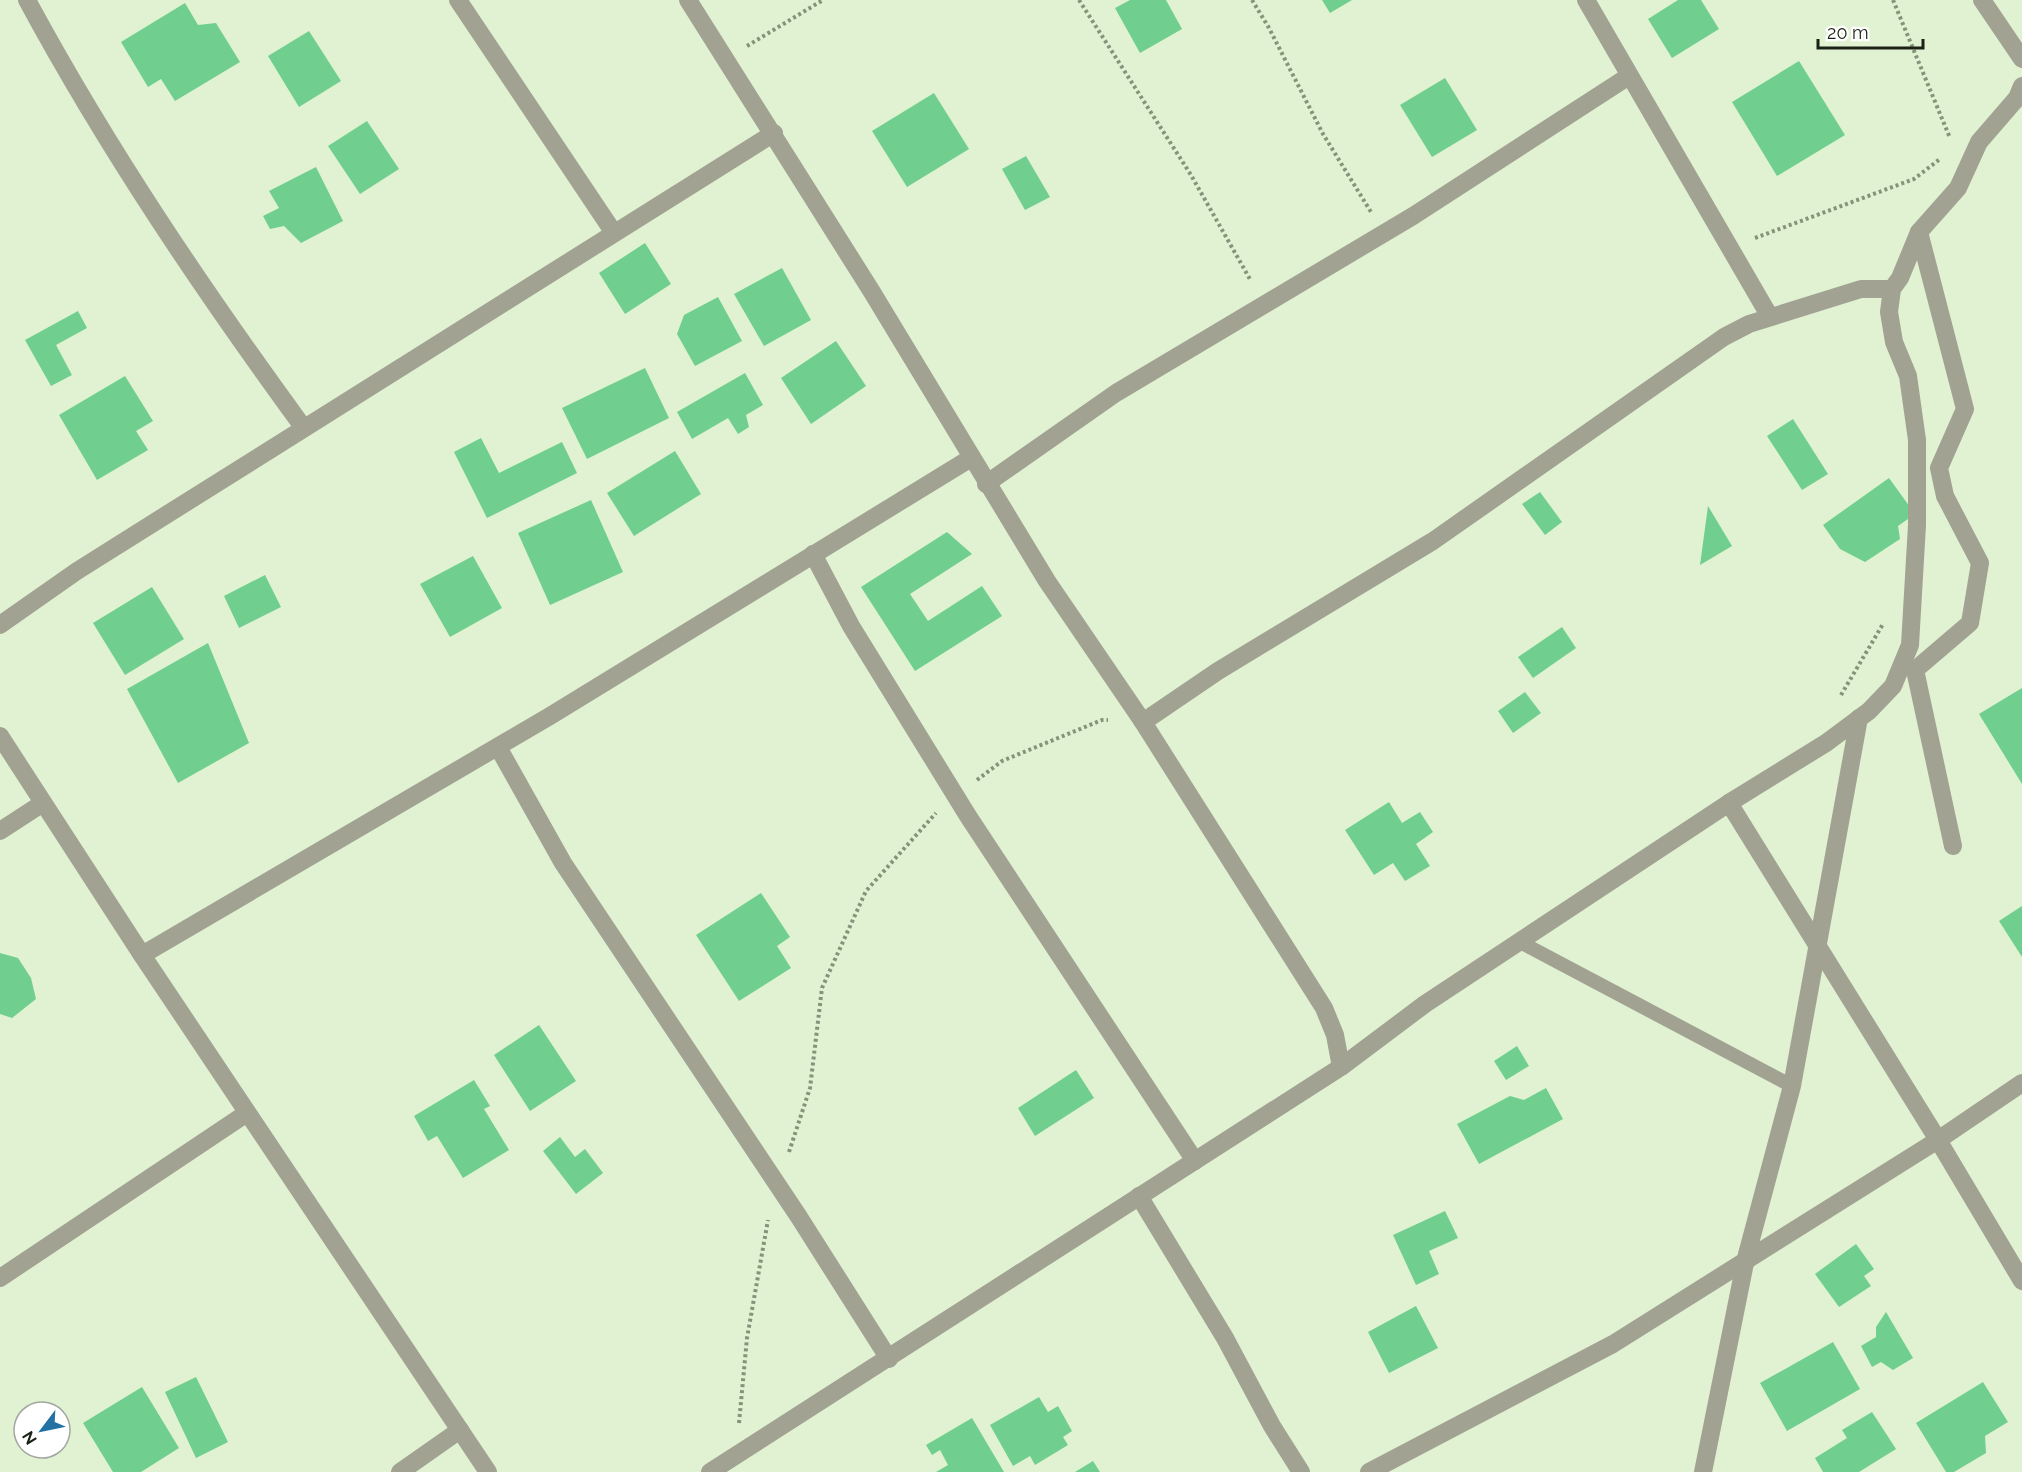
<svg xmlns="http://www.w3.org/2000/svg" width="2022" height="1472" font-family="Raleway,sans-serif">
	<style>
		.building { fill: #70cf8f }
		.lines { fill: none; stroke-linecap: round; stroke-linejoin: round }
		.path { stroke: #86937b; stroke-width: 4; stroke-dasharray: 3 3; stroke-linecap: butt }
		.lane { stroke: #a2a293; stroke-width: 14 }
		.street { stroke: #a2a293; stroke-width: 18 }
	</style>
	<rect width="100%" height="100%" fill="#e0f2d1"/>
	<!-- building -->
	<g class="building">
		<path d="M1130 0H1166L1182 29 1140 53 1115 8Z"/>
		<path d="M1322 0H1352L1330 13Z"/>
		<path d="M1678 0H1701L1719 29 1672 58 1648 19Z"/>
		<path d="M185 3 198 25 216 23 240 62 175 101 161 79 148 87 121 42Z"/>
		<path d="M309 31 341 81 299 107 268 56Z"/>
		<path d="M1799 61 1845 135 1777 176 1732 102Z"/>
		<path d="M1445 78 1477 130 1432 157 1400 105Z"/>
		<path d="M934 93 969 149 907 187 872 131Z"/>
		<path d="M367 121 399 169 360 194 328 146Z"/>
		<path d="M1026 156 1050 197 1025 210 1002 169Z"/>
		<path d="M316 167 343 221 301 243 284 226 270 229 263 216 279 208 269 191Z"/>
		<path d="M645 243 671 284 625 314 599 273Z"/>
		<path d="M782 268 811 320 764 346 734 294Z"/>
		<path d="M718 297 742 341 695 366 677 334 684 315Z"/>
		<path d="M78 311 87 328 56 345 72 375 51 386 25 340Z"/>
		<path d="M836 341 866 386 811 424 781 378Z"/>
		<path d="M645 368 669 418 587 459 562 408Z"/>
		<path d="M745 373 763 405 746 415 749 427 738 434 728 418 692 439 677 412Z"/>
		<path d="M125 376 153 421 136 431 148 450 97 480 59 415Z"/>
		<path d="M1793 419 1828 474 1802 490 1767 436Z"/>
		<path d="M481 438 499 473 562 442 577 473 487 518 454 452Z"/>
		<path d="M675 451 701 494 634 536 607 493Z"/>
		<path d="M1889 478 1915 514 1898 526 1900 539 1865 562 1840 549 1823 525Z"/>
		<path d="M1540 492 1562 522 1545 535 1522 504Z"/>
		<path d="M591 500 623 572 550 605 518 533Z"/>
		<path d="M1708 506 1732 546 1700 565Z"/>
		<path d="M947 532 972 554 910 594 928 621 982 586 1002 616 915 671 861 587Z"/>
		<path d="M473 556 502 608 450 637 420 584Z"/>
		<path d="M265 575 281 607 239 628 224 596Z"/>
		<path d="M152 587 184 639 125 675 93 623Z"/>
		<path d="M1562 627 1576 648 1533 678 1518 657Z"/>
		<path d="M208 643 249 743 178 783 127 689Z"/>
		<path d="M2022 688V784L1979 714Z"/>
		<path d="M1525 692 1541 713 1513 733 1498 711Z"/>
		<path d="M1389 802 1402 823 1420 812 1433 832 1416 844 1430 866 1405 881 1393 863 1374 875 1345 830Z"/>
		<path d="M761 893 790 937 777 946 791 968 739 1001 696 935Z"/>
		<path d="M2022 906V957L1999 921Z"/>
		<path d="M0 953 18 958 31 978 36 999 12 1018 0 1014Z"/>
		<path d="M539 1025 576 1081 530 1111 494 1055Z"/>
		<path d="M1517 1046 1529 1066 1506 1080 1494 1061Z"/>
		<path d="M1076 1070 1094 1098 1035 1136 1018 1108Z"/>
		<path d="M474 1080 490 1106 484 1109 509 1150 463 1178 437 1136 428 1141 414 1116Z"/>
		<path d="M1546 1088 1563 1119 1479 1164 1457 1124 1510 1096 1524 1100Z"/>
		<path d="M560 1137 575 1157 585 1149 603 1173 576 1194 543 1151Z"/>
		<path d="M1445 1211 1458 1238 1429 1251 1439 1274 1416 1285 1393 1235Z"/>
		<path d="M1856 1244 1874 1269 1864 1276 1871 1286 1839 1307 1815 1274Z"/>
		<path d="M1416 1306 1438 1348 1389 1373 1368 1332Z"/>
		<path d="M1886 1312 1913 1358 1893 1370 1881 1362 1872 1367 1861 1346 1876 1337V1327Z"/>
		<path d="M1833 1342 1860 1389 1787 1431 1760 1383Z"/>
		<path d="M196 1377 228 1442 196 1458 165 1392Z"/>
		<path d="M1983 1382 2008 1422 1985 1436 1986 1453 1954 1472H1946L1916 1423Z"/>
		<path d="M142 1387 179 1448 141 1472H113L83 1423Z"/>
		<path d="M1039 1397 1048 1412 1058 1406 1072 1431 1063 1437 1068 1445 1035 1465 1030 1456 1013 1466 990 1425Z"/>
		<path d="M1872 1412 1896 1449 1859 1472H1823L1815 1458 1847 1438 1842 1430Z"/>
		<path d="M972 1418 1004 1472H936L948 1465 940 1450 932 1455 926 1445Z"/>
		<path d="M1093 1461 1100 1472H1075Z"/>
	</g>
	<g class="lines">
		<!-- path -->
		<g class="path">
			<path d="M1079 0 1191 175 1251 281"/>
			<path d="M1252 0 1269 28 1323 134 1371 212"/>
			<path d="M1893 0 1950 138"/>
			<path d="M747 46 823 0"/>
			<path d="M1755 238 1914 179 1940 159"/>
			<path d="M1841 695 1883 624"/>
			<path d="M977 780 1002 761 1102 720H1108"/>
			<path d="M789 1152 810 1088 822 988 866 891 936 813"/>
			<path d="M739 1423 747 1338 768 1220"/>
		</g>
		<!-- lane -->
		<path class="lane" d="M1520 942 1792 1086"/>
		<!-- street -->
		<g class="street">
			<path d="M27 0C108 150 203 290 303 427"/>
			<path d="M458 0 614 233"/>
			<path d="M688 0 872 292 1047 581 1143 722 1324 1008 1335 1035 1341 1067"/>
			<path d="M1586 0 1770 317"/>
			<path d="M1982 0 2022 59"/>
			<path d="M1919 232 1965 409 1939 468 1945 496 1980 563 1970 623 1915 670 1953 846"/>
			<path d="M986 484 1116 393 1413 216 1629 76"/>
			<path d="M813 554 851 626 968 816 1195 1161"/>
			<path d="M0 625 77 571 774 133"/>
			<path d="M1143 722 1218 671 1433 541 1724 337 1749 324 1861 289H1892"/>
			<path d="M0 736 142 955 488 1472"/>
			<path d="M498 747 563 863 799 1217 889 1359"/>
			<path d="M1729 803 1938 1140 2022 1281"/>
			<path d="M0 831 43 803"/>
			<path d="M142 955 550 716 971 458"/>
			<path d="M1139 1196 1225 1338 1272 1426 1301 1472"/>
			<path d="M0 1278 247 1113"/>
			<path d="M400 1472 460 1430"/>
			<path d="M710 1472 1341 1067 1425 1004 1729 803 1826 743 1869 711 1893 686 1910 645 1917 525V440L1908 376 1894 342 1889 312 1892 289 1900 278 1919 232 1958 188 1979 142 2017 98 2022 86"/>
			<path d="M1369 1472 1613 1344 1938 1140 2022 1083"/>
			<path d="M1703 1472 1746 1258 1792 1086 1859 718"/>
		</g>
	</g>
	<!-- north arrow -->
	<g transform="translate(42 1430) rotate(238)"><circle r="28" fill="#ffffff" stroke="#a4a6a1" stroke-width="1.5"/>
	<path d="M0-4.5L10 22L0 15L-10 22Z" fill="#2472a4"/>
	<text y="-9" font-size="16" font-weight="bold" text-anchor="middle" fill="#1b2115">N</text>
	</g>
	<!-- scale -->
	<path d="M1818 39v9h105v-9" fill="none" stroke="#1b2115" stroke-width="3"/>
	<text x="1827" y="39" font-size="18" fill="#1b2115" stroke="#ffffff" stroke-width="4.5" paint-order="stroke">20 m</text>
</svg>
